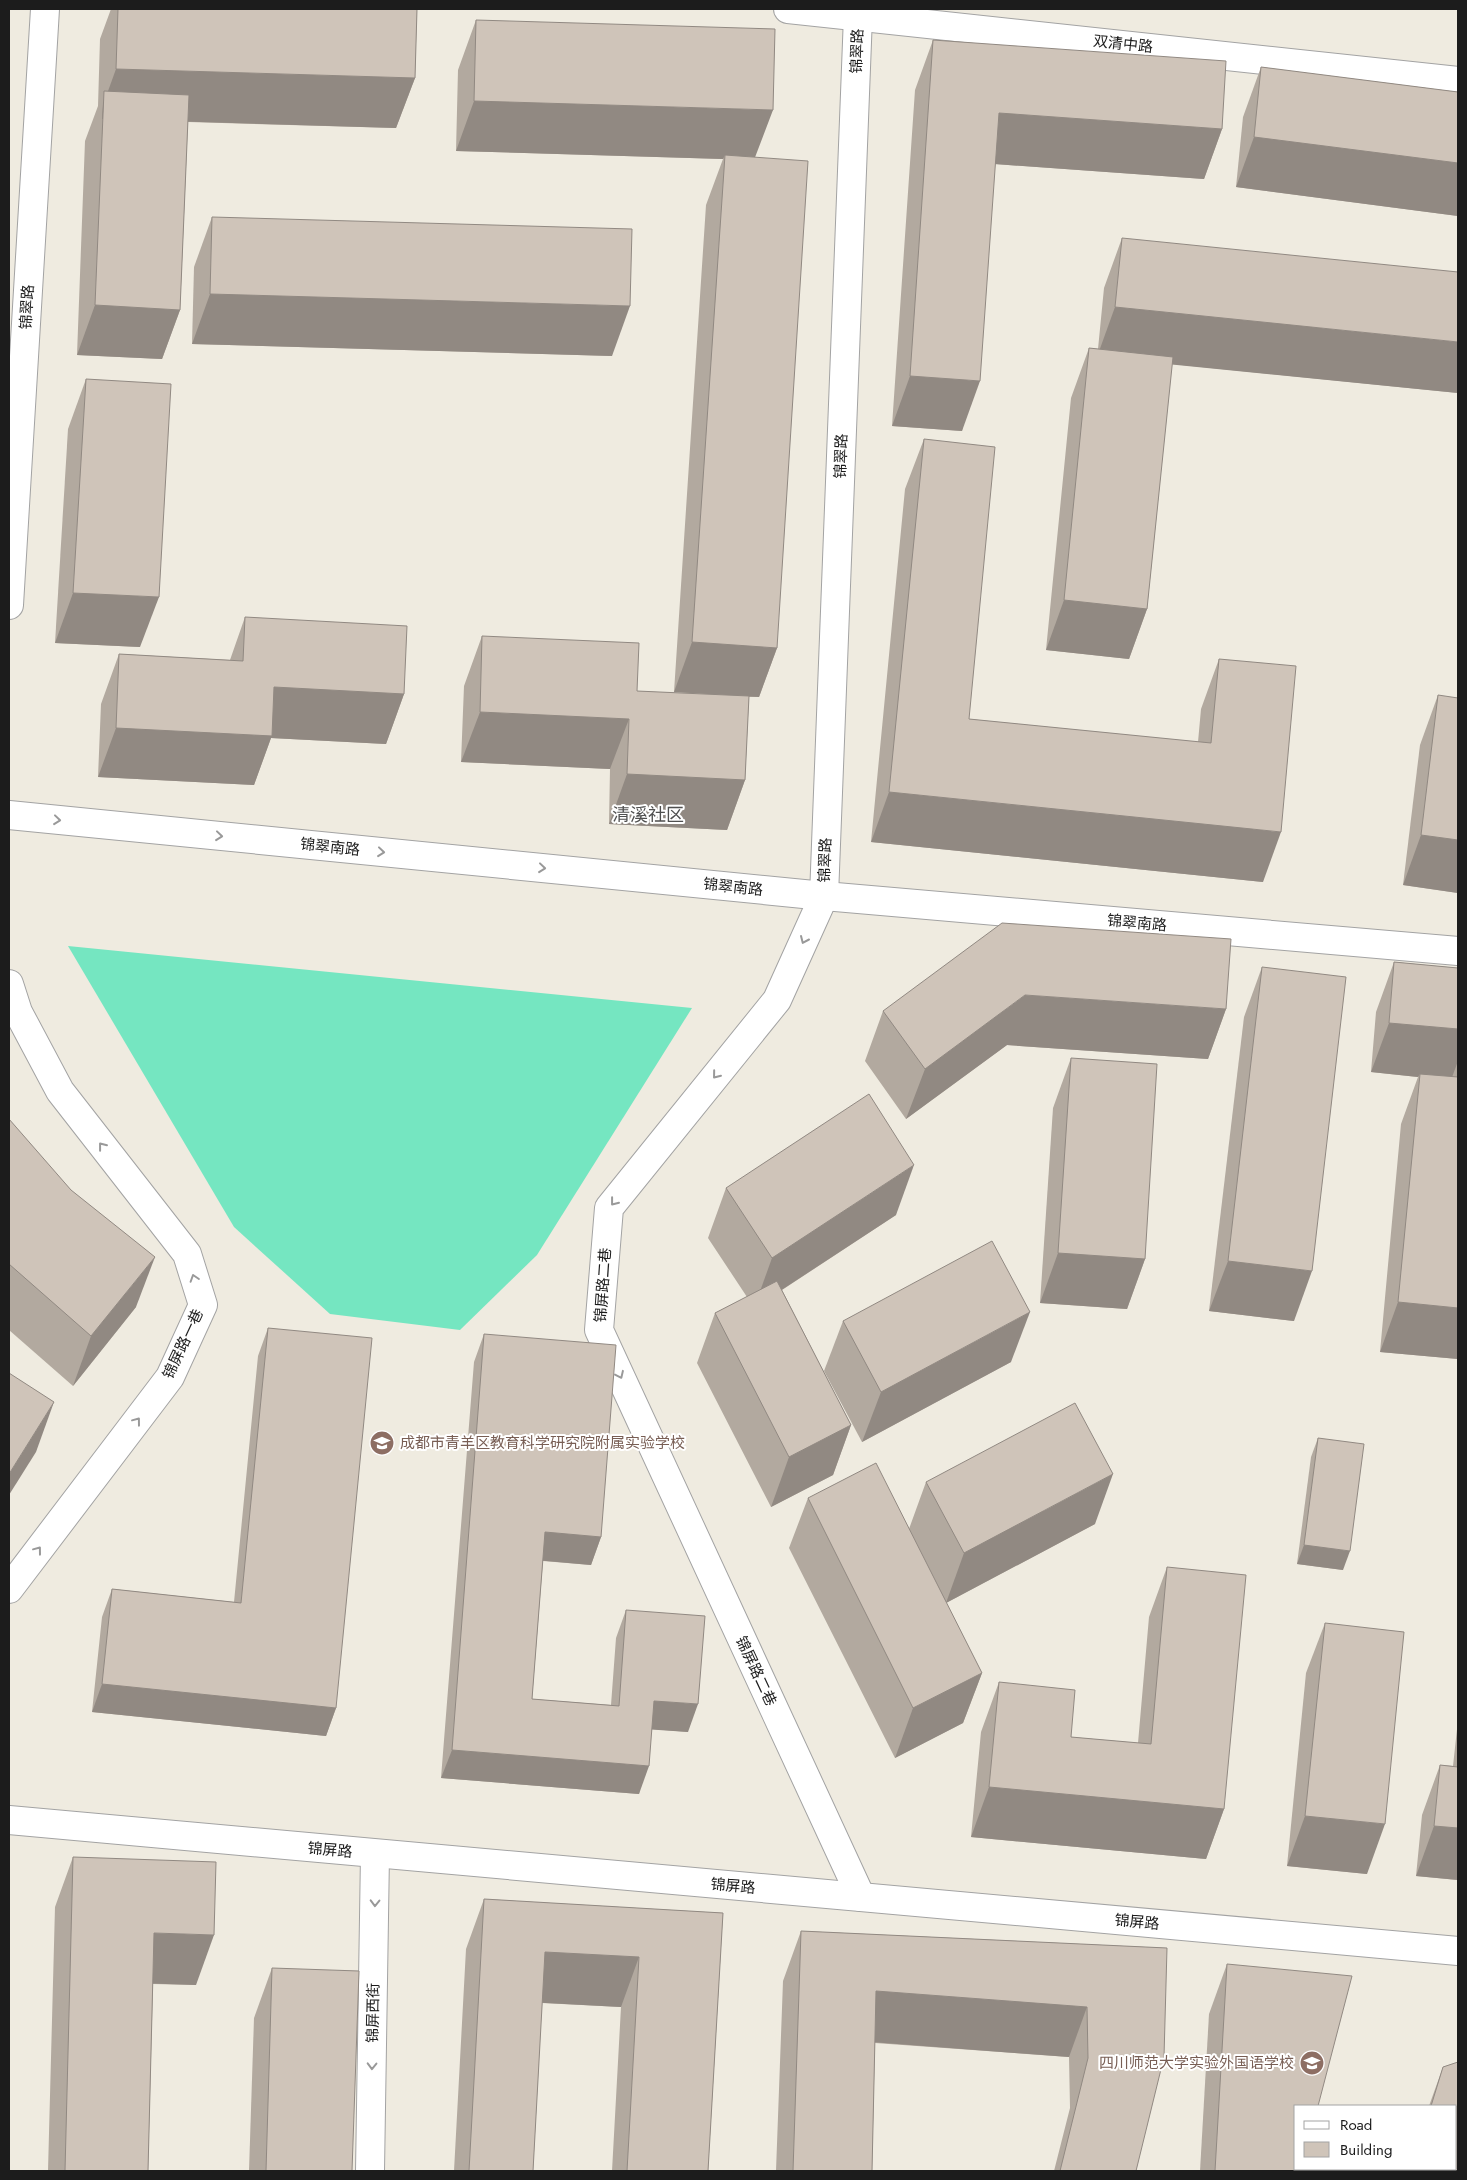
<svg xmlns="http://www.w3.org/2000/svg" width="1467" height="2180" font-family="Jost,'Noto Sans SC',sans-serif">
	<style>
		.pitch { fill: #75e6c1 }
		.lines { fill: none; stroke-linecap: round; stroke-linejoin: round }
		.minor-casing { stroke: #a3a3a3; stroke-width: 30 }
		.minor { stroke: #fff; stroke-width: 28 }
		.wall { fill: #b2a99f }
		.shaded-wall { fill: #918982 }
		.building { fill: #cfc4b9; stroke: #918982 }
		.oneway { stroke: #999 }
		.labels { text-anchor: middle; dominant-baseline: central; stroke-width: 4; stroke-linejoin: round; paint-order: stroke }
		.street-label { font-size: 15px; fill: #1c1c1c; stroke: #fff }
		.education-label { font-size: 15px; fill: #785e54; stroke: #fff; text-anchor: start }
		.quarter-label { font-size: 18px; fill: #4f4f4f; stroke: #fff }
	</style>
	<rect width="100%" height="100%" fill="#efebe0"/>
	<!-- pitch -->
	<path class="pitch" d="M68 946 692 1008 537 1255 460 1330 330 1314 234 1227Z"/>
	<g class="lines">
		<defs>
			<g id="minor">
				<path d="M788 9 1458 81"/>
				<path d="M858 16 824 896 777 1000 609 1208 599 1330 861 1897"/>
				<path d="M9 605 45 9"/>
				<path d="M9 815 824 896 1458 951"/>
				<path d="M9 984 18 1012 60 1091 187 1254 203 1305 170 1377 9 1589"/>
				<path d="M9 1820 1458 1951"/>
				<path d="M370 2171 375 1854"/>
			</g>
		</defs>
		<!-- minor casing -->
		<use href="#minor" class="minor-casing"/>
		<!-- minor -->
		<use href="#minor" class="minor"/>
	</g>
	<!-- wall -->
	<g class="wall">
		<path d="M111 9H417L415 78 396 128 188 122 180 310 162 359 77 355 85 141 98 106 100 39Z"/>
		<path d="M476 20 755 157 777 648 759 697H749L745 780 727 830 609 824 610 769 461 762 464 686 482 636 637 691 718 695 674 692 706 205 723 159 456 151 458 70Z"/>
		<path d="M933 40 1222 129 1204 179 995 164 962 431 892 426 915 90Z"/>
		<path d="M1261 67 1458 92V216L1236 187 1243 117Z"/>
		<path d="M212 217 612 356 192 344 194 267Z"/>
		<path d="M1122 238 1458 393 1172 364 1147 609 1129 659 1046 650 1071 398 1089 348 1098 349 1104 288Z"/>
		<path d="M86 379 140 647 55 643 68 429Z"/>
		<path d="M924 439 969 719 1198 742 1201 709 1219 659 1263 882 871 842 905 489Z"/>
		<path d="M245 617 404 694 386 744 271 738 254 785 98 777 101 704 119 654 230 660Z"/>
		<path d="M1438 695 1458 893 1403 885 1420 745Z"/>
		<path d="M1394 962 1458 968V1359L1380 1352 1401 1124 1418 1077 1371 1072 1376 1012Z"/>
		<path d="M1262 967 1294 1321 1209 1311 1244 1017Z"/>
		<path d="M1226 1009 1208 1059 1007 1045 906 1119 865 1061 883 1011Z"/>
		<path d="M1071 1058 1145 1259 1127 1309 1040 1303 1053 1108Z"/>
		<path d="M9 1119 136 1307 73 1386 9 1330Z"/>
		<path d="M726 1188 896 1215 782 1290 851 1425 833 1475 771 1507 697 1363 715 1313 747 1297 708 1238Z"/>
		<path d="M843 1321 1011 1362 862 1442 824 1371Z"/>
		<path d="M268 1328 336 1708 326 1736 92 1712 102 1617 112 1589 234 1602 258 1356Z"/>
		<path d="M484 1334 601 1537 591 1565 543 1561 532 1699 611 1705 616 1638 626 1610 688 1732 652 1729 639 1794 441 1778 474 1362Z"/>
		<path d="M1318 1438 1343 1570 1297 1564 1311 1457Z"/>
		<path d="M926 1482 1095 1524 946 1603 982 1673 963 1723 895 1758 789 1548 808 1498 909 1529Z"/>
		<path d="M1167 1567 1224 1809 1206 1859 971 1837 981 1732 999 1682 1071 1737 1138 1743 1149 1617Z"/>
		<path d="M1325 1623 1367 1874 1287 1866 1306 1673Z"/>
		<path d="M1458 1720V1880L1416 1876 1422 1815 1440 1765 1453 1766Z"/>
		<path d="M73 1857 196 1985 153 1984 148 2171H48L55 1907Z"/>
		<path d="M484 1899 723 1913 708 2171H612L621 2007 542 2003 533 2171H454L466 1949Z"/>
		<path d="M801 1931 1167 1948 1136 2171H1054L1070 2108 1069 2057 875 2043 872 2171H776L783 1981Z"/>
		<path d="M1227 1964 1301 2171H1200L1209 2014Z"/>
		<path d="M272 1968 352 2171H249L254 2018Z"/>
		<path d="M1458 2062V2171H1408L1409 2169H1456V2106H1429L1443 2067Z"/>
	</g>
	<!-- shaded-wall -->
	<g class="shaded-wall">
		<path d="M116 69 415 78 396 128 102 119 103 105Z"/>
		<path d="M474 101 773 110 754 160 725 155 723 159 456 151Z"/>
		<path d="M999 113 1222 129 1204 179 981 163Z"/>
		<path d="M1254 137 1458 163V216L1236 187Z"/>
		<path d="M210 294 630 306 612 356 192 344Z"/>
		<path d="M95 305 180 310 162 359 77 355Z"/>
		<path d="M1115 307 1458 342V393L1097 357Z"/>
		<path d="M910 376 980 381 962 431 892 426Z"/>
		<path d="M73 593 159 597 140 647 55 643Z"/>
		<path d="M1064 600 1147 609 1129 659 1046 650Z"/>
		<path d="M692 642 777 648 759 697 674 692Z"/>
		<path d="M274 687 404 694 386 744 271 738 254 785 98 777 116 728Z"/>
		<path d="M480 712 629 719 610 769 461 762Z"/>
		<path d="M627 774 745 780 727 830 609 824Z"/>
		<path d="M889 792 1281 832 1263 882 871 842Z"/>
		<path d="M1421 835 1458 840V893L1403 885Z"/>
		<path d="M1025 995 1226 1009 1208 1059 1007 1045 906 1119 925 1069Z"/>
		<path d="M1389 1023 1458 1029V1061L1451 1080 1420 1074 1418 1077 1371 1072Z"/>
		<path d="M914 1165 896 1215 754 1308 772 1258Z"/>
		<path d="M1058 1253 1145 1259 1127 1309 1040 1303Z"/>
		<path d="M155 1257 136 1307 73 1386 91 1336Z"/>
		<path d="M1228 1261 1312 1271 1294 1321 1209 1311Z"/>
		<path d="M1398 1302 1458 1308V1359L1380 1352Z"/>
		<path d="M1030 1312 1011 1362 862 1442 881 1392Z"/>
		<path d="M54 1402 36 1452 9 1495V1474Z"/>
		<path d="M851 1425 833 1475 771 1507 789 1457Z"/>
		<path d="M1113 1474 1095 1524 946 1603 964 1553Z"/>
		<path d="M545 1532 601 1537 591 1565 535 1560Z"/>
		<path d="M1304 1545 1350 1551 1343 1570 1297 1564Z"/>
		<path d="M982 1673 963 1723 895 1758 913 1708Z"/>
		<path d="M102 1684 336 1708 326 1736 92 1712Z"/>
		<path d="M654 1701 698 1704 688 1732 644 1729Z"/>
		<path d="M452 1750 649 1766 639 1794 441 1778Z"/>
		<path d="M989 1787 1224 1809 1206 1859 971 1837Z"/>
		<path d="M1305 1816 1385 1824 1367 1874 1287 1866Z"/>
		<path d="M1434 1826 1458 1828V1880L1416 1876Z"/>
		<path d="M154 1933 214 1935 196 1985 136 1983Z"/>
		<path d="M545 1952 639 1957 621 2007 527 2002Z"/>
		<path d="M876 1991 1087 2007 1069 2057 858 2041Z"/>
	</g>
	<!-- building -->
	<g class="building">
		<path d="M118 9H417L415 78 116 69Z"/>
		<path d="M476 20 775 29 773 110 474 101Z"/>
		<path d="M933 40 1226 61 1222 129 999 113 980 381 910 376Z"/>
		<path d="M1261 67 1458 92V163L1254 137Z"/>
		<path d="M104 91 189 95 180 310 95 305Z"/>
		<path d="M725 155 808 161 777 648 692 642Z"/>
		<path d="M212 217 632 229 630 306 210 294Z"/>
		<path d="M1122 238 1458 272V342L1115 307Z"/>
		<path d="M1089 348 1173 357 1147 609 1064 600Z"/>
		<path d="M86 379 171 384 159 597 73 593Z"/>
		<path d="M924 439 995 447 969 719 1211 743 1219 659 1296 666 1281 832 889 792Z"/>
		<path d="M245 617 407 626 404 694 274 687 272 736 116 728 119 654 243 661Z"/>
		<path d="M482 636 639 643 637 691 749 696 745 780 627 774 629 719 480 712Z"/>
		<path d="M1438 695 1458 698V840L1421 835Z"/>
		<path d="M1002 923 1231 939 1226 1009 1025 995 925 1069 883 1011Z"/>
		<path d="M1394 962 1458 968V1029L1389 1023Z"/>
		<path d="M1262 967 1346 977 1312 1271 1228 1261Z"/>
		<path d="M1071 1058 1157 1064 1145 1259 1058 1253Z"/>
		<path d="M1420 1074 1458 1077V1308L1398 1302Z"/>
		<path d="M869 1094 914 1165 772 1258 726 1188Z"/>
		<path d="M9 1119 71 1190 155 1257 91 1336 9 1264Z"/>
		<path d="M992 1241 1030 1312 881 1392 843 1321Z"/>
		<path d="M777 1281 851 1425 789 1457 715 1313Z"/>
		<path d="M268 1328 372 1338 336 1708 102 1684 112 1589 241 1603Z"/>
		<path d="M484 1334 616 1345 601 1537 545 1532 532 1699 619 1706 626 1610 705 1616 698 1704 654 1701 649 1766 452 1750Z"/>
		<path d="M9 1373 54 1402 9 1474Z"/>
		<path d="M1075 1403 1113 1474 964 1553 926 1482Z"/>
		<path d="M1318 1438 1364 1444 1350 1551 1304 1545Z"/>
		<path d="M876 1463 982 1673 913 1708 808 1498Z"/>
		<path d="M1167 1567 1246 1575 1224 1809 989 1787 999 1682 1075 1690 1071 1737 1151 1744Z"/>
		<path d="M1325 1623 1404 1632 1385 1824 1305 1816Z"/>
		<path d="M1440 1765 1458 1767V1828L1434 1826Z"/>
		<path d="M73 1857 216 1862 214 1935 154 1933 148 2171H65Z"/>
		<path d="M484 1899 723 1913 708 2171H627L639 1957 545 1952 533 2171H469Z"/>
		<path d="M801 1931 1167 1948 1164 2057 1136 2171H1060L1088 2058 1087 2007 876 1991 872 2171H793Z"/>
		<path d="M1227 1964 1352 1976 1318 2106H1296V2169H1302L1301 2171H1215Z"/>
		<path d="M272 1968 359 1971 352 2171H266Z"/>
		<path d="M1458 2062V2171H1411L1412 2169H1456V2106H1431L1443 2067Z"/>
	</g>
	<!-- one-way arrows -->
	<defs><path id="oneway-chevron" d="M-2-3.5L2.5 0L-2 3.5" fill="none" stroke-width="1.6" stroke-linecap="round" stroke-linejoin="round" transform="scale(1.25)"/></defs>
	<g class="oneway">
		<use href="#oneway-chevron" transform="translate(57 820) rotate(6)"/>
		<use href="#oneway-chevron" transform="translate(219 836) rotate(6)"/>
		<use href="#oneway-chevron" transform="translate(381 852) rotate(6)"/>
		<use href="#oneway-chevron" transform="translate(542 868) rotate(6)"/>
		<use href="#oneway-chevron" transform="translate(804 940) rotate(114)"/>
		<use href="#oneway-chevron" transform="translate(716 1075) rotate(129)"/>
		<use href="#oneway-chevron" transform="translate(102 1146) rotate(-128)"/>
		<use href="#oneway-chevron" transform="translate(614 1202) rotate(128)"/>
		<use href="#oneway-chevron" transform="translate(194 1278) rotate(-108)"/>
		<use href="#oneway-chevron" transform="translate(620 1375) rotate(65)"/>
		<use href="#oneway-chevron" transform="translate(137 1421) rotate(-53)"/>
		<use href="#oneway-chevron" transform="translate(38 1550) rotate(-53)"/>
		<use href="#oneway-chevron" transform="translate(375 1903) rotate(91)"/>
		<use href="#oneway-chevron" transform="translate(372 2066) rotate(91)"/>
	</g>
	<!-- icons -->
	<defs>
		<symbol id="school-disc" viewBox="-11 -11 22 22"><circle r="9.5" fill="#8d6e63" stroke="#fff"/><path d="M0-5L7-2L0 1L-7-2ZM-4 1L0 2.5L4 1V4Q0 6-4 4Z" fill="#fff"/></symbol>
	</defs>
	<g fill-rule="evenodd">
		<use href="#school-disc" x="368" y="1429" width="28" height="28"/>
		<use href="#school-disc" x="1298" y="2049" width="28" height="28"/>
	</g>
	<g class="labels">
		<!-- street labels -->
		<g class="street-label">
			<text transform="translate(1123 44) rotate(6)">双清中路</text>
			<text transform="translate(857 51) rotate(-88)">锦翠路</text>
			<text transform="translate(27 307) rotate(-87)">锦翠路</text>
			<text transform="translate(841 456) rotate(-88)">锦翠路</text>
			<text transform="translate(330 847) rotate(6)">锦翠南路</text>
			<text transform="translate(825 860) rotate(-88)">锦翠路</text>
			<text transform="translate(733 887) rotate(6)">锦翠南路</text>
			<text transform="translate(1137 923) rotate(5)">锦翠南路</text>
			<text transform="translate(603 1285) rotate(-86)">锦屏路二巷</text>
			<text transform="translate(183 1344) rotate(-65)">锦屏路一巷</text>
			<text transform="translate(756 1671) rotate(65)">锦屏路二巷</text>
			<text transform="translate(330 1850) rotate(5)">锦屏路</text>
			<text transform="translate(733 1886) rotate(5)">锦屏路</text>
			<text transform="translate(1137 1922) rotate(5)">锦屏路</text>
			<text transform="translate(373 2013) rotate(-89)">锦屏西街</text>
		</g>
		<!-- education labels -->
		<g class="education-label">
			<text x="400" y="1443">成都市青羊区教育科学研究院附属实验学校</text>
			<text x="1294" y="2063" text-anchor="end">四川师范大学实验外国语学校</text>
		</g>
		<!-- quarter labels -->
		<g class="quarter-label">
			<text x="648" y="815">清溪社区</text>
		</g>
	</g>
	<!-- border -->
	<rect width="1467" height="2180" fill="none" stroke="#1c1c1c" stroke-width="20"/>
	<!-- legend -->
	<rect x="1294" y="2105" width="162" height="65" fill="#ffffff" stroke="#a4a4a4"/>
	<rect x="1304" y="2121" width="25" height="8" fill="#ffffff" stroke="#a4a4a4"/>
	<text x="1340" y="2130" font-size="15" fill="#1c1c1c">Road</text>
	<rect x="1304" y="2142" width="25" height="15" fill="#cfc4b9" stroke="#a4a4a4"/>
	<text x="1340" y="2155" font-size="15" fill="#1c1c1c">Building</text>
</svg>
